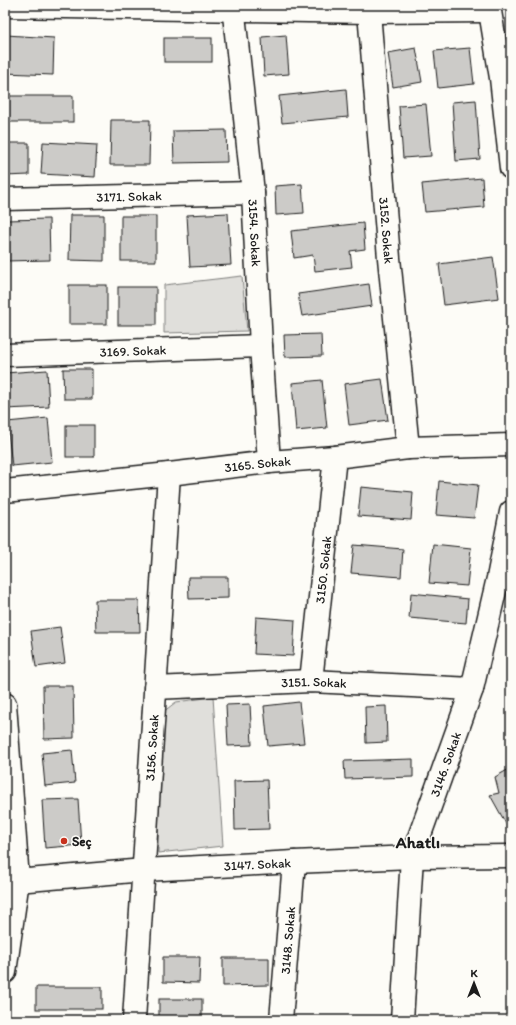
<svg xmlns="http://www.w3.org/2000/svg" width="516" height="1025" font-family="Itim,sans-serif">
	<style>
		.green { fill: #e0dfdb; stroke: #7e7e7c }
		.building { fill: #cccbc8; stroke: #1c1c1c }
		.lines { fill: none; stroke-linecap: round; stroke-linejoin: round }
		.minor-casing { stroke: #1c1c1c; stroke-width: 25 }
		.minor { stroke: #fdfcf7; stroke-width: 22 }
		.poi-dot { fill: #c8321e; stroke: #fdfcf7; stroke-width: 1.5 }
		.labels { text-anchor: middle; dominant-baseline: central; stroke-width: 3; stroke-linejoin: round; paint-order: stroke }
		.street-label { font-size: 13px; fill: #1c1c1c; stroke: #fdfcf7 }
		.poi-label { font-size: 13px; font-weight: bold; fill: #1c1c1c; stroke: #fdfcf7; text-anchor: start }
		.district-label { font-size: 17px; font-weight: bold; fill: #1c1c1c; stroke: #fdfcf7 }
	</style>
	<rect width="100%" height="100%" fill="#fdfcf7"/>
	<filter id="ink" filterUnits="userSpaceOnUse"><feTurbulence type="fractalNoise" baseFrequency=".025" numOctaves="2"/><feDisplacementMap in="SourceGraphic" scale="8" xChannelSelector="R" yChannelSelector="G"/><feConvolveMatrix kernelMatrix="1 2 1 2 8 2 1 2 1" color-interpolation-filters="sRGB"/></filter>
	<g filter="url(#ink)">
		<!-- green -->
		<g class="green">
			<path d="M242 276 247 331 164 333V285Z"/>
			<path d="M213 697 223 846 158 853 160 725 163 712 176 702Z"/>
		</g>
		<!-- building -->
		<g class="building">
			<path d="M6 35 54 38 53 75 5 73Z"/>
			<path d="M286 35 289 74 264 76 262 37Z"/>
			<rect x="164" y="38" width="48" height="24"/>
			<path d="M416 48 422 82 393 87 388 53Z"/>
			<path d="M470 48 474 84 438 88 434 51Z"/>
			<path d="M346 89 348 117 282 123 279 96Z"/>
			<rect x="5" y="96" width="68" height="26"/>
			<path d="M476 100 480 159 456 161 452 102Z"/>
			<path d="M426 104 431 156 403 158 399 106Z"/>
			<path d="M111 120H150L149 165H110Z"/>
			<path d="M226 130 227 162 174 163 173 131Z"/>
			<path d="M43 142 97 145 95 177 41 174Z"/>
			<path d="M5 143H29V175L5 176Z"/>
			<path d="M482 178 484 207 425 212 422 184Z"/>
			<path d="M302 184 304 213 276 215 275 186Z"/>
			<path d="M228 213 231 265 190 267 187 215Z"/>
			<path d="M70 215H104V261L69 260Z"/>
			<rect x="121" y="216" width="35" height="45"/>
			<path d="M49 219 50 260 5 261V220Z"/>
			<path d="M363 223 365 249 350 251 352 267 315 271 313 255 294 258 291 231Z"/>
			<path d="M493 257 499 298 444 305 439 264Z"/>
			<path d="M369 284 372 306 302 316 298 294Z"/>
			<rect x="69" y="285" width="38" height="39"/>
			<rect x="118" y="287" width="38" height="38"/>
			<path d="M321 334 322 356 285 357 284 335Z"/>
			<path d="M63 369H92V399H64Z"/>
			<path d="M47 370 49 407 5 409V373Z"/>
			<path d="M382 379 388 420 349 425 344 384Z"/>
			<path d="M322 380 327 428 296 431 292 383Z"/>
			<path d="M48 418 52 462 12 466 7 422Z"/>
			<rect x="66" y="425" width="28" height="32"/>
			<path d="M439 481 478 485 474 518 436 515Z"/>
			<path d="M361 487 413 492 411 520 358 516Z"/>
			<path d="M433 544 471 548 467 586 429 583Z"/>
			<path d="M354 545 403 549 401 577 351 573Z"/>
			<path d="M188 577H228V598L189 599Z"/>
			<path d="M411 593 468 599 466 623 409 618Z"/>
			<path d="M95 600H139L140 632H96Z"/>
			<path d="M256 617 295 620 293 656 254 654Z"/>
			<path d="M60 627 65 663 36 667 31 631Z"/>
			<path d="M43 686H73L74 738 44 739Z"/>
			<path d="M299 702 304 743 268 746 264 706Z"/>
			<path d="M250 704 252 745 228 746 226 705Z"/>
			<path d="M386 706 387 742 366 743 365 707Z"/>
			<path d="M72 750 75 783 45 786 42 753Z"/>
			<path d="M413 759V777L345 779 344 761Z"/>
			<path d="M511 768V830L510 831 490 795 499 793 495 777Z"/>
			<path d="M267 780 269 829 235 830 234 781Z"/>
			<path d="M78 799 81 845 45 848 42 800Z"/>
			<path d="M163 957H200L199 983 163 982Z"/>
			<path d="M223 958H269V985L223 986Z"/>
			<rect x="36" y="987" width="66" height="22"/>
			<rect x="159" y="999" width="43" height="21"/>
		</g>
		<g class="lines">
			<defs>
				<g id="minor">
					<path id="s1" d="M233 5 253 193 261 346 269 462"/>
					<path d="M489 5 501 78 511 168"/>
					<path d="M5 6 369 12 489 11"/>
					<path id="s2" d="M369 12 389 258 408 448"/>
					<path id="s3" d="M5 199 253 193"/>
					<path id="s4" d="M5 355 261 346"/>
					<path id="s5" d="M5 491 169 474 269 462 335 457 408 448 511 445"/>
					<path id="s6" d="M311 681 335 457"/>
					<path id="s7" d="M155 688 311 681 472 689"/>
					<path d="M5 704 18 880 5 972"/>
					<path id="s8" d="M5 882 144 870 294 862 412 857 511 856"/>
					<path id="s9" d="M134 1020 169 474"/>
					<path id="s10" d="M281 1020 294 862"/>
					<path id="s11" d="M402 1020 412 857 472 689 498 578 511 512"/>
				</g>
			</defs>
			<!-- minor casing -->
			<use href="#minor" class="minor-casing"/>
			<!-- minor -->
			<use href="#minor" class="minor"/>
		</g>
	</g>
	<!-- markers -->
	<circle class="poi-dot" cx="64" cy="841" r="4"/>
	<g class="labels">
		<!-- street labels -->
		<g class="street-label">
			<text stroke="none"><textPath href="#s3" startOffset="124">3171. Sokak</textPath></text>
			<text stroke="none"><textPath href="#s2" startOffset="219">3152. Sokak</textPath></text>
			<text stroke="none"><textPath href="#s1" startOffset="229">3154. Sokak</textPath></text>
			<text stroke="none"><textPath href="#s4" startOffset="128">3169. Sokak</textPath></text>
			<text stroke="none"><textPath href="#s5" startOffset="254">3165. Sokak</textPath></text>
			<text stroke="none"><textPath href="#s6" startOffset="112">3150. Sokak</textPath></text>
			<text stroke="none"><textPath href="#s7" startOffset="159">3151. Sokak</textPath></text>
			<text stroke="none"><textPath href="#s9" startOffset="273">3156. Sokak</textPath></text>
			<text stroke="none"><textPath href="#s11" startOffset="262">3146. Sokak</textPath></text>
			<text stroke="none"><textPath href="#s8" startOffset="253">3147. Sokak</textPath></text>
			<text stroke="none"><textPath href="#s10" startOffset="80">3148. Sokak</textPath></text>
		</g>
		<!-- poi labels -->
		<g class="poi-label">
			<text x="72" y="841">Seç</text>
		</g>
		<!-- district labels -->
		<g class="district-label">
			<text x="418" y="842">Ahatlı</text>
		</g>
	</g>
	<!-- margin -->
	<rect width="516" height="1025" fill="none" stroke="#fdfcf7" stroke-width="20"/>
	<rect x="10" y="10" width="496" height="1005" fill="none" stroke="#1c1c1c" stroke-width="1.5" filter="url(#ink)"/>
	<!-- north arrow -->
	<g transform="translate(474 983)" stroke="#fdfcf7" stroke-width="3" paint-order="stroke">
	<path d="M0-3L7 15L0 10L-7 15Z" fill="#1c1c1c"/>
	<text y="-6" font-size="11" font-weight="bold" text-anchor="middle" fill="#1c1c1c">K</text>
	</g>
</svg>
